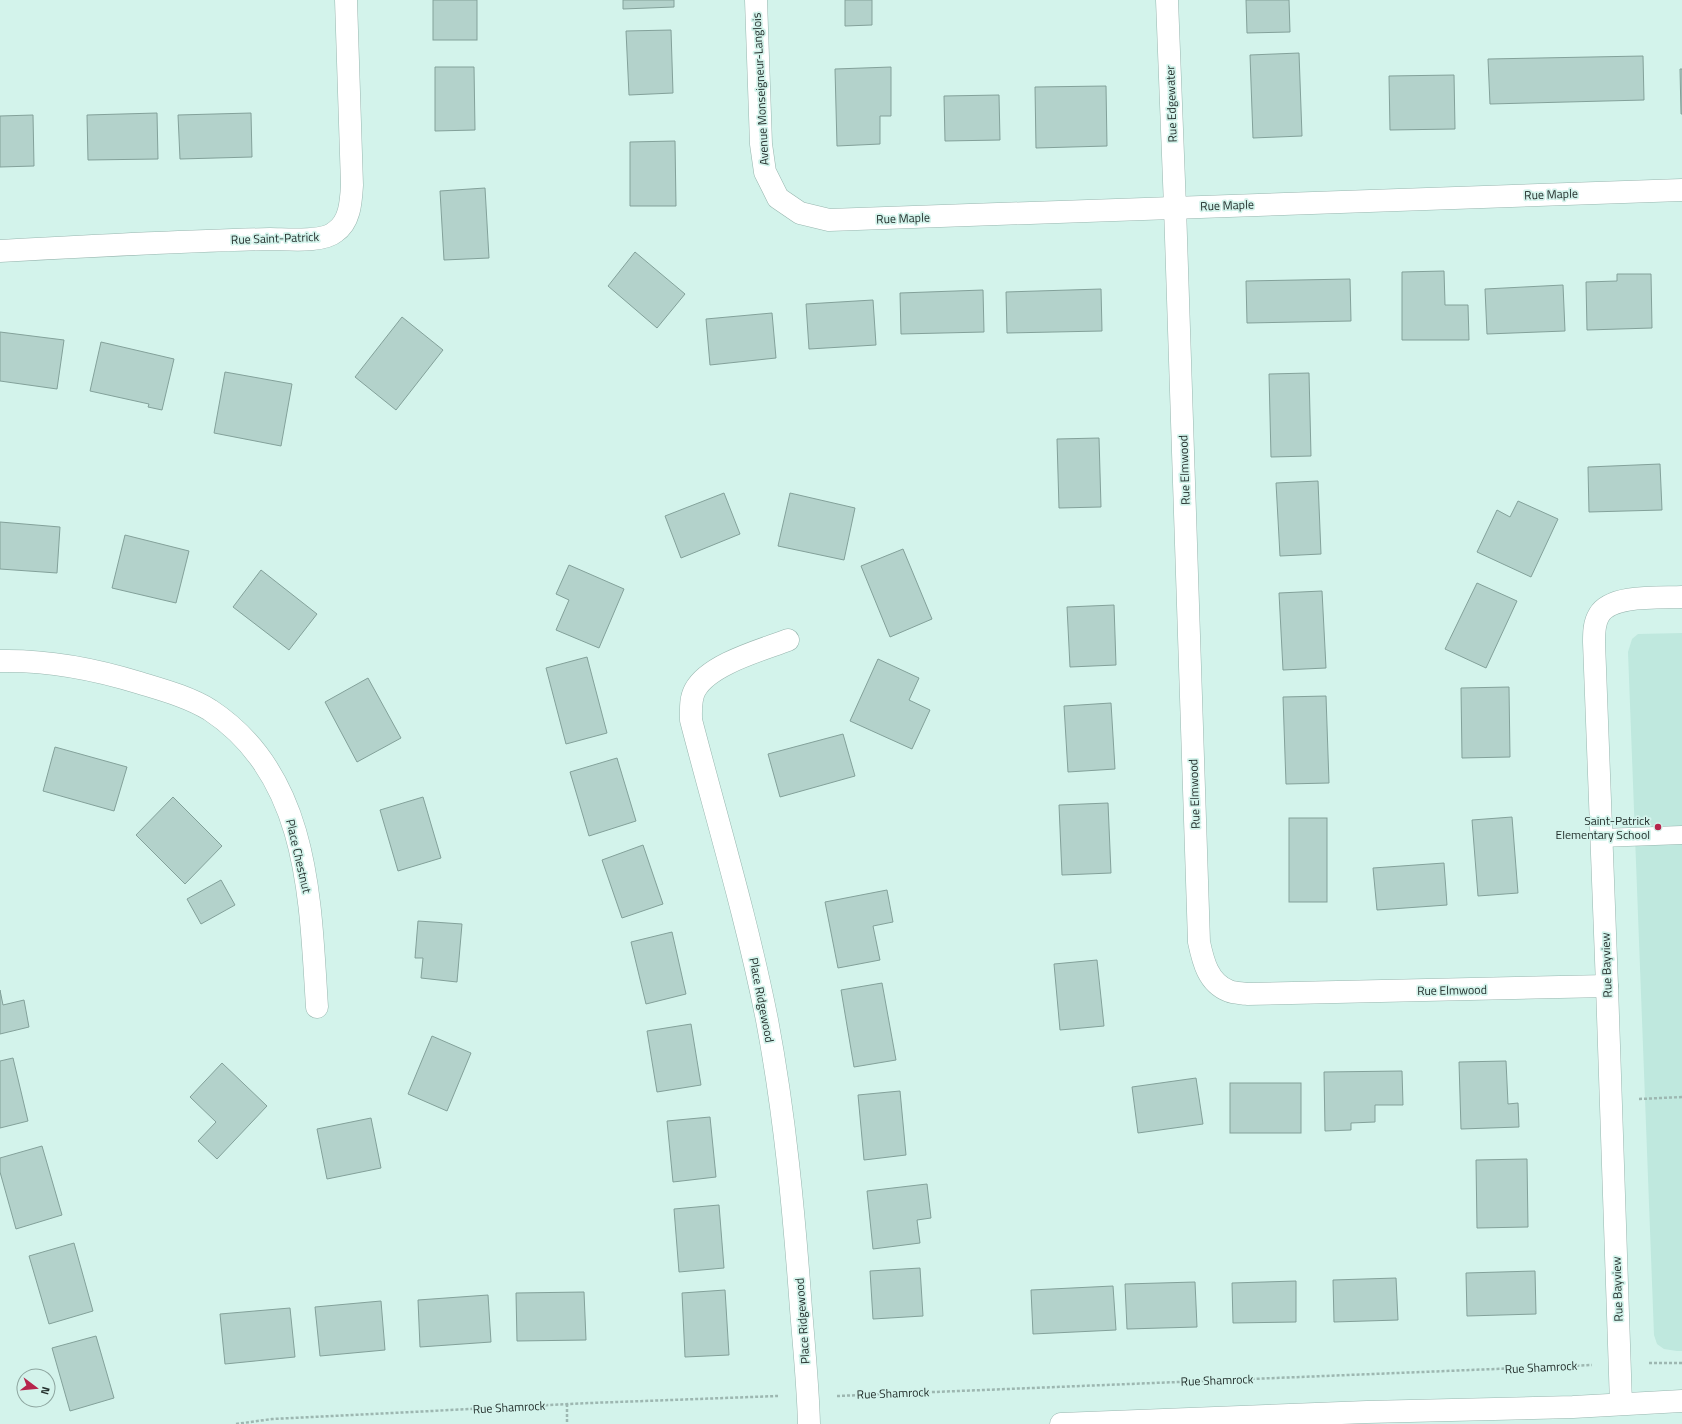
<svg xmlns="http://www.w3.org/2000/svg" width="1682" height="1424" font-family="'Titillium Web',sans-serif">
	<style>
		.built { fill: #bfe8de }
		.building { fill: #b3d2cb; stroke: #83a19a }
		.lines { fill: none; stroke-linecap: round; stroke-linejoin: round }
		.lane-casing { stroke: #98b6af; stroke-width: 19 }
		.street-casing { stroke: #98b6af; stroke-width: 23 }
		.path { stroke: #9db7b1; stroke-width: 2.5; stroke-dasharray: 3 2; stroke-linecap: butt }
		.lane { stroke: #fff; stroke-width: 18 }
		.street { stroke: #fff; stroke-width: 22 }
		.poi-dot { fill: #b6254c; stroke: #d3f3eb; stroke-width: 1.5 }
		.labels { text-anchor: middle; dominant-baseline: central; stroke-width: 3.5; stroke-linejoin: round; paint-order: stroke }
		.street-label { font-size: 12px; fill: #24302d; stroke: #d3f3eb }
		.poi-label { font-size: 12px; fill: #24302d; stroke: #d3f3eb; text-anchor: end }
	</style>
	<rect width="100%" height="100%" fill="#d3f3eb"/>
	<!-- built -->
	<path class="built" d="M1682 633V1351H1677L1664 1349 1657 1344 1654 1335 1628 652 1632 639 1638 634Z"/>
	<!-- building -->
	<g class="building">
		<rect x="433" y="0" width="44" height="40"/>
		<path d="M623 0H674V7L623 9Z"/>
		<path d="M845 0H872V25L845 26Z"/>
		<path d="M1246 0H1289L1290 32 1247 33Z"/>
		<path d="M671 30 673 93 629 95 626 31Z"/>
		<path d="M1299 53 1302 136 1253 138 1250 55Z"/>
		<path d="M1643 56 1644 100 1490 104 1488 59Z"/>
		<path d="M435 67H474L475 130 435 131Z"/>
		<path d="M891 67V116H880V144L837 146 835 69Z"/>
		<path d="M1680 69H1682V114H1681Z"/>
		<path d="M1454 75 1455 129 1390 130 1389 76Z"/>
		<path d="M1106 86 1107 146 1036 148 1035 87Z"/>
		<path d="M999 95 1000 140 945 141 944 96Z"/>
		<path d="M157 113 158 159 88 160 87 115Z"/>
		<path d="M251 113 252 157 180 159 178 115Z"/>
		<path d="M33 115 34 166 0 167V116Z"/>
		<path d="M675 141 676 206H630V142Z"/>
		<path d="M485 188 489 258 444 260 440 191Z"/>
		<path d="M635 252 685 294 657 328 608 286Z"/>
		<path d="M1444 271 1445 305H1468L1469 340H1402V272Z"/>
		<path d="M1617 274H1651L1652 328 1587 330 1586 282 1617 281Z"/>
		<path d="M1350 279 1351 321 1247 323 1246 281Z"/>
		<path d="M1563 285 1565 331 1487 334 1485 289Z"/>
		<path d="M1101 289 1102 331 1007 333 1006 292Z"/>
		<path d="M983 290 984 332 901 334 900 293Z"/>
		<path d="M873 300 876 345 809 349 806 304Z"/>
		<path d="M772 313 776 358 710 365 706 319Z"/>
		<path d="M402 317 443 350 396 410 355 377Z"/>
		<path d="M0 332 64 340 57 389 0 381Z"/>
		<path d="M101 342 174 359 162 410 148 407 149 404 90 391Z"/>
		<path d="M225 372 292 384 281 446 214 433Z"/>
		<path d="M1309 373 1311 456 1271 457 1269 374Z"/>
		<path d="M1099 438 1101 507 1059 508 1057 439Z"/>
		<path d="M1660 464 1662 510 1589 512 1588 467Z"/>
		<path d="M1318 481 1321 554 1280 556 1276 483Z"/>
		<path d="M724 493 740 534 681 558 665 516Z"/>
		<path d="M790 493 855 508 844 560 778 546Z"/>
		<path d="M1518 501 1558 519 1531 577 1477 552 1497 510 1510 517Z"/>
		<path d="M0 522 60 527 57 573 0 569Z"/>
		<path d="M125 535 189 551 176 603 112 588Z"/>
		<path d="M903 549 932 619 890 637 861 566Z"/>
		<path d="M569 565 624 589 599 648 556 630 569 600 556 594Z"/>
		<path d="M261 570 317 614 289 650 233 607Z"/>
		<path d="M1477 583 1517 601 1486 668 1445 649Z"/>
		<path d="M1322 591 1326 668 1283 670 1279 593Z"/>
		<path d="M1114 605 1116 665 1070 667 1067 607Z"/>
		<path d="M587 657 607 733 566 744 546 668Z"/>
		<path d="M878 659 919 678 909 700 930 710 912 749 850 721Z"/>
		<path d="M368 678 401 738 357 762 325 702Z"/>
		<path d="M1509 687 1510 757 1462 758 1461 688Z"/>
		<path d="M1326 696 1329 783 1286 784 1283 697Z"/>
		<path d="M1111 703 1115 769 1068 772 1064 706Z"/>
		<path d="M843 734 855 776 780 797 768 754Z"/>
		<path d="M55 747 127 767 114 811 43 791Z"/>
		<path d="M617 758 636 821 589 836 570 772Z"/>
		<path d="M173 797 222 846 185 884 136 835Z"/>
		<path d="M423 797 441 858 398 871 380 810Z"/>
		<path d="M1108 803 1111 873 1062 875 1059 805Z"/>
		<path d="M1512 817 1518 893 1478 896 1472 820Z"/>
		<rect x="1289" y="818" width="38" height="84"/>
		<path d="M643 845 663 904 622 918 602 860Z"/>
		<path d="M1444 863 1447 905 1377 910 1373 868Z"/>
		<path d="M221 880 235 905 201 924 187 899Z"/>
		<path d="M887 890 893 922 873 926 880 960 838 968 825 902Z"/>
		<path d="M418 921 462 924 457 982 421 978 423 958H415Z"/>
		<path d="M672 932 686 994 646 1004 631 942Z"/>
		<path d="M1097 960 1104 1026 1060 1030 1054 964Z"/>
		<path d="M882 983 896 1060 854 1067 841 990Z"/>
		<path d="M0 990 3 1005 24 1000 29 1027 0 1034Z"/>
		<path d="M691 1024 701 1085 657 1092 647 1031Z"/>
		<path d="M432 1036 471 1053 447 1111 408 1094Z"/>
		<path d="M13 1058 28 1121 0 1128V1061Z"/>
		<path d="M1506 1061 1508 1104 1518 1103 1519 1127 1461 1129 1459 1062Z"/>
		<path d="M222 1063 267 1106 217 1159 198 1141 216 1122 190 1097Z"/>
		<path d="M1402 1071 1403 1105H1375V1122L1351 1123V1130L1325 1131 1324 1072Z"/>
		<path d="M1196 1078 1203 1124 1138 1133 1132 1087Z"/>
		<rect x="1230" y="1083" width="71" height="50"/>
		<path d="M900 1091 906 1155 864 1160 858 1095Z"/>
		<path d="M710 1117 716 1177 673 1182 667 1121Z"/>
		<path d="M371 1118 381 1168 327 1179 317 1129Z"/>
		<path d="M42 1146 62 1215 16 1229 0 1172V1158Z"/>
		<path d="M1527 1159 1528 1227 1477 1228 1476 1160Z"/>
		<path d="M927 1184 931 1218 917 1220 920 1243 873 1249 867 1191Z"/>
		<path d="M719 1205 724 1268 679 1272 674 1209Z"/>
		<path d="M74 1243 93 1311 49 1324 29 1256Z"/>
		<path d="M920 1268 923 1316 873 1319 870 1271Z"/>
		<path d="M1535 1271 1536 1314 1467 1316 1466 1273Z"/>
		<path d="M1396 1278 1398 1320 1334 1322 1333 1280Z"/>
		<path d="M1296 1281V1322L1233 1323 1232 1283Z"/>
		<path d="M1195 1282 1197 1327 1127 1329 1125 1284Z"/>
		<path d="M1113 1286 1116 1330 1033 1334 1031 1290Z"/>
		<path d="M725 1290 729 1355 685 1357 682 1293Z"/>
		<path d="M584 1292 586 1340 517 1341 516 1293Z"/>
		<path d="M488 1295 491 1342 420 1347 418 1300Z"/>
		<path d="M381 1301 385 1350 320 1356 315 1307Z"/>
		<path d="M290 1308 295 1357 225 1364 220 1314Z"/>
		<path d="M96 1336 114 1398 70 1411 52 1348Z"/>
	</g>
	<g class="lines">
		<defs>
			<path id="lane" d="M1601 838 1682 835"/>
			<g id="street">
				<path d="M756 0 761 144 765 172 778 198 800 213 829 220 1682 190"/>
				<path d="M1167 0 1175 207 1199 942C1203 961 1208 983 1229 991 1234 993 1241 993 1247 994L1607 986"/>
				<path d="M0 251C90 246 180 241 270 239 286 239 322 243 335 232 350 222 351 202 352 185L346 0"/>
				<path d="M788 640C762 650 709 664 695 690 690 699 691 710 691 720 717 820 747 919 767 1020 785 1115 794 1213 801 1309 804 1347 808 1386 809 1424"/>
				<path d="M0 661C47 660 95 669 140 683 163 690 189 697 210 710 310 776 310 900 317 1007"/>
				<path d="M1621 1404 1607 986 1594 642C1594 633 1594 623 1599 615 1611 594 1660 598 1682 597"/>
				<path d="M1061 1424 1367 1412 1573 1407 1682 1401"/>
			</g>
		</defs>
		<!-- lane casing -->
		<use href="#lane" class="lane-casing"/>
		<!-- street casing -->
		<use href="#street" class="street-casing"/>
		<!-- path -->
		<g class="path">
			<path d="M1639 1099 1682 1097"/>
			<path d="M1649 1363H1682"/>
			<path d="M837 1396 1592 1365"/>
			<path d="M567 1404V1424"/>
			<path d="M236 1424 272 1419 590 1403 778 1396"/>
		</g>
		<!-- lane -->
		<use href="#lane" class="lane"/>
		<!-- street -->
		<use href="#street" class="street"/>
	</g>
	<!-- markers -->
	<circle class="poi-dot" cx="1658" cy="827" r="4"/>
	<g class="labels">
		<!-- street labels -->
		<g class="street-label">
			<text transform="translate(760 89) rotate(-93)">Avenue Monseigneur-Langlois</text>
			<text transform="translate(1171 104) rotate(-92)">Rue Edgewater</text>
			<text transform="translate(1551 194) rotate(-2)">Rue Maple</text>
			<text transform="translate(1227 205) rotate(-2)">Rue Maple</text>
			<text transform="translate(903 218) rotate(-2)">Rue Maple</text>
			<text transform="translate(275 238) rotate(-2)">Rue Saint-Patrick</text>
			<text transform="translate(1184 470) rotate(-92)">Rue Elmwood</text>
			<text transform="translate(1194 794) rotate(-92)">Rue Elmwood</text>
			<text transform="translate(299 856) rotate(77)">Place Chestnut</text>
			<text transform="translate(1606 965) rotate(-92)">Rue Bayview</text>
			<text transform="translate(1452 990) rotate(-1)">Rue Elmwood</text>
			<text transform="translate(762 1000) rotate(79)">Place Ridgewood</text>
			<text transform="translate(1617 1289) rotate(-92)">Rue Bayview</text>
			<text transform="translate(802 1321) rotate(-94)">Place Ridgewood</text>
			<text transform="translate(1541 1367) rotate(-3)">Rue Shamrock</text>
			<text transform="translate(1217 1380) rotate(-2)">Rue Shamrock</text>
			<text transform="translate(893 1393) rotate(-2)">Rue Shamrock</text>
			<text transform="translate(509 1407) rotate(-3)">Rue Shamrock</text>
		</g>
		<!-- poi labels -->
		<g class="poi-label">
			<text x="1650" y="820">Saint-Patrick<tspan x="1650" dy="14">Elementary School</tspan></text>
		</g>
	</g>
	<!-- north arrow -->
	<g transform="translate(36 1388) rotate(106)"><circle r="19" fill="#d3f3eb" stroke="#8da59f"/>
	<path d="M0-3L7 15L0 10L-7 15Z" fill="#b6254c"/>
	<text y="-6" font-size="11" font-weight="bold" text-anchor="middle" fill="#24302d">N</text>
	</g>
</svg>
